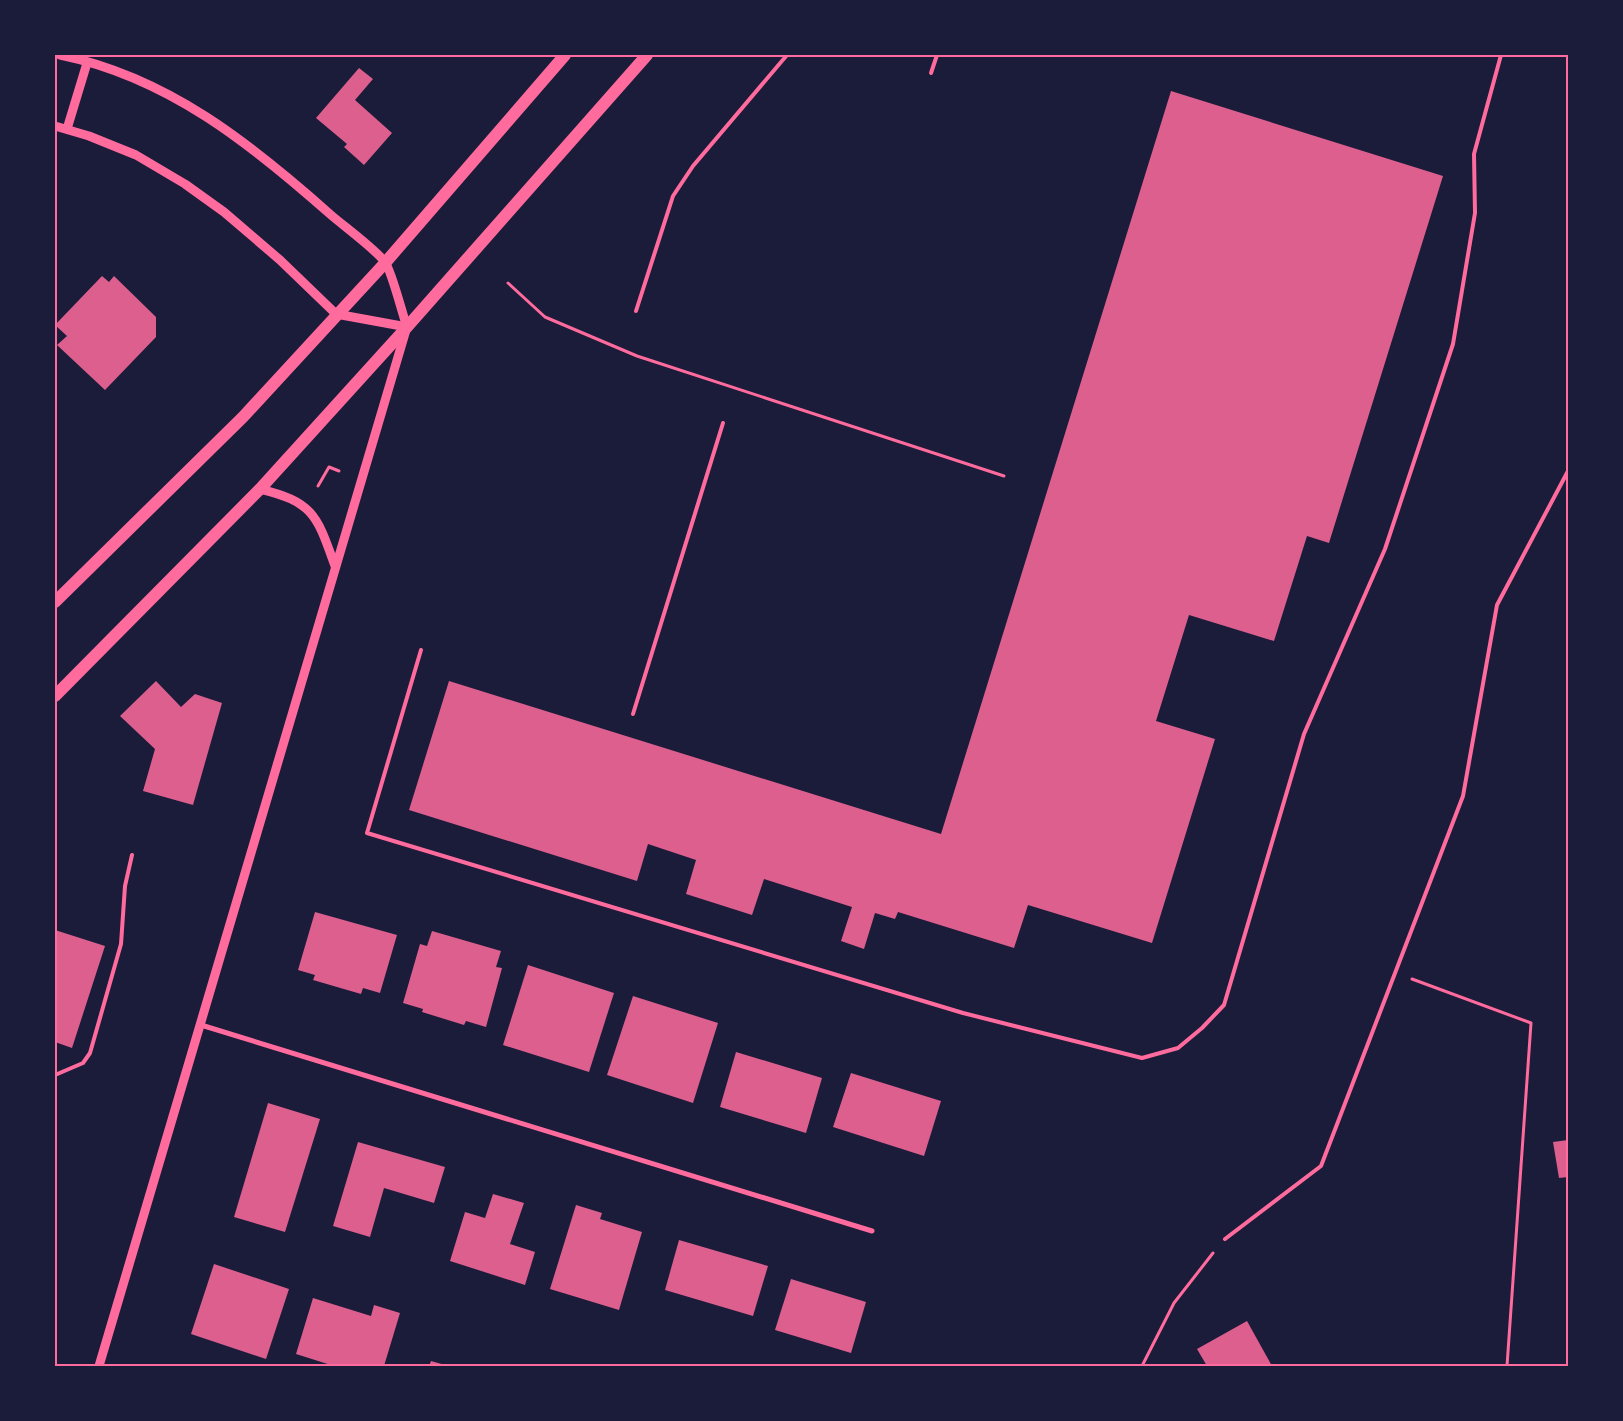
<svg xmlns="http://www.w3.org/2000/svg" width="1623" height="1421" font-family="'Nunito Sans',sans-serif">
	<style>
		.building { fill: #dd5f8e }
		.lines { fill: none; stroke-linecap: round; stroke-linejoin: round }
		.path { stroke: #ff6b9d; stroke-width: 3 }
		.service { stroke: #ff6b9d; stroke-width: 4 }
		.minor { stroke: #ff6b9d; stroke-width: 5 }
		.tertiary { stroke: #ff6b9d; stroke-width: 9 }
		.primary { stroke: #ff6b9d; stroke-width: 12 }
		.neatline { fill: none; stroke: #ff6b9d; stroke-width: 2 }
	</style>
	<rect width="100%" height="100%" fill="#1b1b3a"/>
	<!-- building -->
	<g class="building">
		<path d="M359 68 373 79 355 100 392 133 364 165 344 147 347 144 316 118Z"/>
		<path d="M1171 91 1443 176 1329 543 1307 536 1274 641 1189 615 1156 721 1215 739 1152 943 1028 905 1014 948 898 912 895 919 875 913 864 949 841 941 852 907 764 879 752 915 686 894 696 860 648 844 637 881 409 810 449 681 941 834Z"/>
		<path d="M102 276 109 282 114 276 156 317V337L105 390 57 345 67 336 55 325Z"/>
		<path d="M156 681 181 707 195 694 222 703 193 805 143 791 155 749 120 716Z"/>
		<path d="M315 912 397 935 380 993 363 988 361 994 313 980 315 975 298 970Z"/>
		<path d="M55 930 105 946 72 1048 55 1042Z"/>
		<path d="M432 931 501 951 496 967 502 968 486 1027 466 1021 464 1025 422 1012 423 1009 403 1003 420 944 427 946Z"/>
		<path d="M528 965 614 993 589 1072 503 1045Z"/>
		<path d="M633 996 718 1023 693 1103 607 1075Z"/>
		<path d="M736 1052 822 1078 806 1133 720 1107Z"/>
		<path d="M851 1073 941 1101 924 1156 833 1127Z"/>
		<path d="M268 1103 320 1119 285 1232 234 1217Z"/>
		<path d="M1568 1140V1177L1559 1178 1553 1142Z"/>
		<path d="M358 1142 445 1167 434 1203 384 1188 370 1237 333 1226Z"/>
		<path d="M493 1194 524 1203 510 1244 535 1252 525 1285 450 1261 465 1212 485 1218Z"/>
		<path d="M576 1205 602 1213 600 1219 642 1232 619 1310 550 1289Z"/>
		<path d="M679 1240 768 1266 753 1316 665 1290Z"/>
		<path d="M214 1264 289 1289 266 1359 191 1334Z"/>
		<path d="M791 1279 866 1302 851 1353 775 1330Z"/>
		<path d="M313 1298 371 1316 374 1305 400 1313 384 1366H334L296 1354Z"/>
		<path d="M1247 1321 1272 1366H1207L1197 1349Z"/>
		<path d="M431 1361 445 1365V1366H429Z"/>
	</g>
	<g class="lines">
		<!-- path -->
		<g class="path">
			<path d="M508 283 545 317 637 356 1004 476"/>
			<path d="M318 486 329 467 339 471"/>
			<path d="M1412 979 1531 1023 1507 1366"/>
			<path d="M1142 1366 1174 1303 1213 1253"/>
		</g>
		<!-- service -->
		<g class="service">
			<path d="M931 73 937 55"/>
			<path d="M636 311 673 196 693 166 787 55"/>
			<path d="M421 650 367 833 963 1013 1142 1058 1178 1048 1202 1028 1224 1005 1304 734 1385 549 1453 344 1475 213 1474 154 1501 55"/>
			<path d="M633 714 723 423"/>
			<path d="M55 1075 83 1063 90 1053 121 944 125 886 132 855"/>
			<path d="M1225 1239 1321 1166 1463 796 1497 605 1568 471"/>
		</g>
		<!-- minor -->
		<path class="minor" d="M201 1025 872 1231"/>
		<!-- tertiary -->
		<g class="tertiary">
			<path d="M60 55C168 77 251 144 331 215 345 227 375 249 385 262 392 272 402 313 407 327"/>
			<path d="M55 126 89 136 136 155 185 184 224 212 280 260 336 314 407 327"/>
			<path d="M67 129 87 63"/>
			<path d="M260 489C314 502 317 516 335 566"/>
			<path d="M99 1366 406 330"/>
		</g>
		<!-- primary -->
		<g class="primary">
			<path d="M55 602 243 417 385 263 565 55"/>
			<path d="M55 696 260 489 407 327 647 55"/>
		</g>
	</g>
	<!-- border -->
	<rect width="1623" height="1421" fill="none" stroke="#1b1b3a" stroke-width="112"/>
	<rect x="56" y="56" width="1511" height="1309" class="neatline"/>
</svg>
